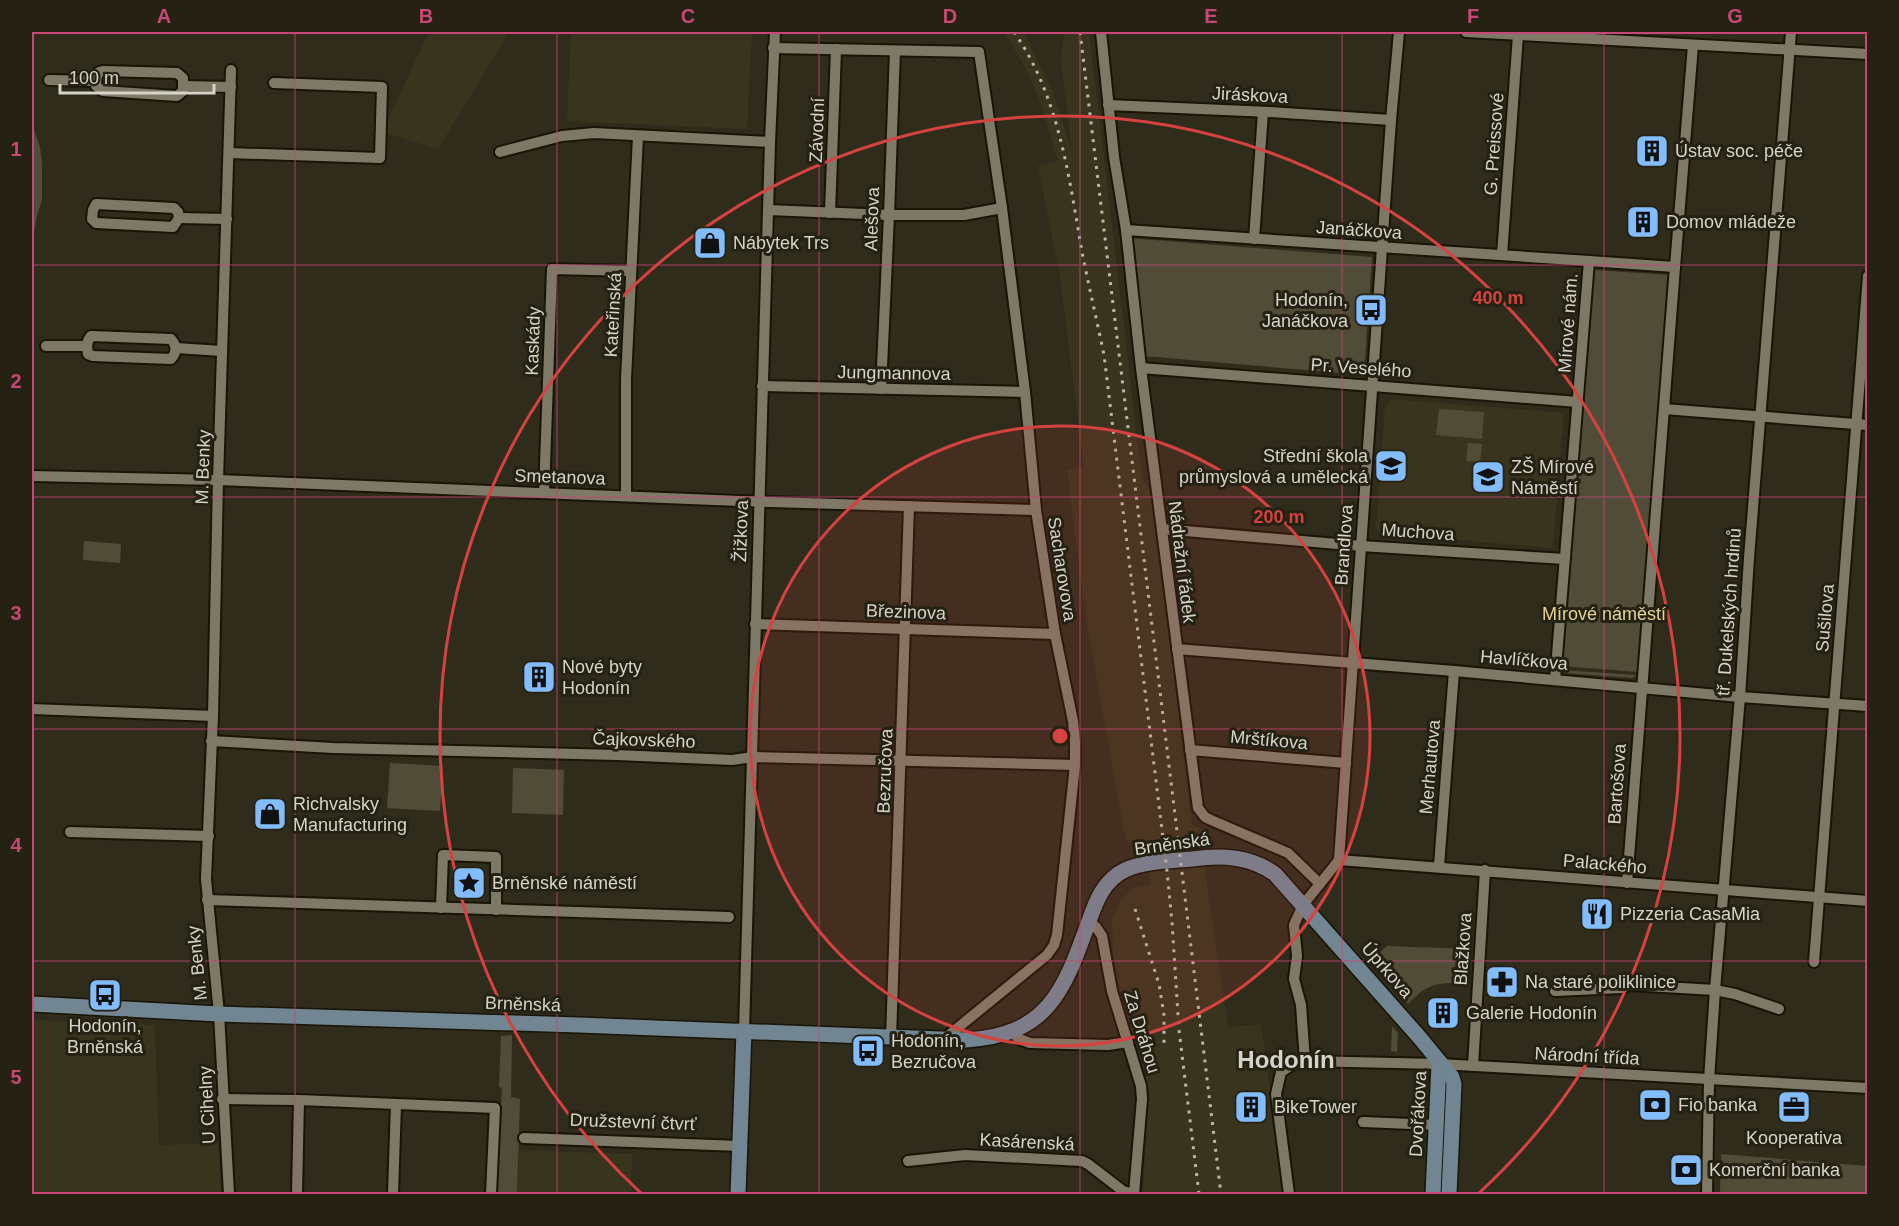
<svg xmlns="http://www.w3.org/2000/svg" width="1899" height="1226" font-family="Arial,sans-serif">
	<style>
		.built { fill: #39341d }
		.green { fill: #514c37 }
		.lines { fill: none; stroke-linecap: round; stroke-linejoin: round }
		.street-casing { stroke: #181406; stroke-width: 14 }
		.secondary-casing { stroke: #181406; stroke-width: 18 }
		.street { stroke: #7e7967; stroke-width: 10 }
		.secondary { stroke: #718592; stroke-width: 15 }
		.rail { stroke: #bbb8ad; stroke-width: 3; stroke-dasharray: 3 6; stroke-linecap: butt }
		.grid { fill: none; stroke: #c74777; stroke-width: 1.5; stroke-opacity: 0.55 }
		.ring { fill: none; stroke: #d64240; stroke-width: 3 }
		.labels { text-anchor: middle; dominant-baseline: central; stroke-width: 6; stroke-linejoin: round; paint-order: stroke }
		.street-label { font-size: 18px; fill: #d6d4ca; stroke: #262213 }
		.poi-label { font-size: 18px; fill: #d6d4ca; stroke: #262213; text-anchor: start }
		.park-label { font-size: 18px; fill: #e3d494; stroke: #262213 }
		.district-label { font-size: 24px; font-weight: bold; fill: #d6d4ca; stroke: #262213 }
		.centre { fill: #d64240; stroke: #262213; stroke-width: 3 }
		.ring-label { font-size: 18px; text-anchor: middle; font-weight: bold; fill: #d64240; stroke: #262213; stroke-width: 6; stroke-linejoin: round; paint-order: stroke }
		.neatline { fill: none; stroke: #c74777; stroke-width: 2 }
		.grid-label { font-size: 20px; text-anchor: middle; font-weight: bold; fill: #c74777 }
	</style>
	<rect width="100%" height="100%" fill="#302c1c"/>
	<!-- built -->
	<g class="built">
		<path d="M429 32H509L438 149 382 132Z"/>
		<path d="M571 32H752L747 129 567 121Z"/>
		<path d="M1004 32H1024L1053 92 1072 152 1061 61 1064 32H1089L1142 477 1152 493 1192 825 1203 829 1208 863 1205 864V872L1228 1027 1261 1024 1285 1194H1143L1147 1110 1145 1076 1126 1019 1113 955 1112 918 1121 899 1133 889 1151 884 1143 838 1128 843 1125 837 1086 619 1067 470 1084 467 1059 270 1038 166 1058 161 1039 98 1024 65Z"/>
		<path d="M1392 399 1564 413 1553 547 1551 548 1380 533 1376 527 1385 405Z"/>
		<path d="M32 1020 155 1025 159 1145 218 1143 221 1194H32Z"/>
		<path d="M519 1150 632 1154 631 1194H518Z"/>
	</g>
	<!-- green -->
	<g class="green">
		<path d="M32 124 40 147 42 163V200L37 216 32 244Z"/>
		<path d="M1129 238 1372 257 1364 375 1144 356Z"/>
		<path d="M1594 270 1670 275 1638 672 1561 666Z"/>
		<path d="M1439 409 1484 412 1482 439 1436 435Z"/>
		<path d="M1468 443 1482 444 1480 462 1466 461Z"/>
		<path d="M84 541 121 544 120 563 83 560Z"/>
		<path d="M1561 670 1637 675 1632 678 1565 673Z"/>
		<path d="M390 763 443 766 440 811 387 808Z"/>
		<path d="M513 768 564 770 563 815 512 813Z"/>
		<path d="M1387 946 1469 949 1466 984C1438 982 1428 983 1408 1004L1369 962Z"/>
		<path d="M1392 1026 1398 1033 1397 1052 1391 1051Z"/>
		<path d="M512 1035 511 1097 520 1099 517 1194H496L502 1088 499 1087 501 1036Z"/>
		<path d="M1721 1154 1867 1166V1194H1720Z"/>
	</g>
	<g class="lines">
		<defs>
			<g id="street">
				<path d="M1101 32 1114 157 1126 230 1141 368 1198 808 1205 817 1211 820 1288 853 1320 884"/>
				<path d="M1466 32 1868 54"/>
				<path d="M773 48 979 52 1002 208 1025 392 1036 510 1055 634 1073 721 1075 742V765L1057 935 1054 945 1047 955 944 1039"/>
				<path d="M103 71 177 73 183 78V91L177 96 103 91 96 86C96 80 96 76 99 72Z"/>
				<path d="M49 80 96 81"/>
				<path d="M184 86 231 87"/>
				<path d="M1108 105 1270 112 1391 120"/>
				<path d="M500 152 562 136 594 133 770 142"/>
				<path d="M229 153 380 158 382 87 274 83"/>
				<path d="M96 204 174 208 178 212 179 218 173 227 96 223 92 219 93 210Z"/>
				<path d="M768 210 889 215H964L1002 208"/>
				<path d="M830 213 836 49"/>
				<path d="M179 218 227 219"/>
				<path d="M1126 230 1589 261"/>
				<path d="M1254 239 1263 112"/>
				<path d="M1502 255 1518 35"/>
				<path d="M1675 267 1693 45"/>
				<path d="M91 336 171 339C177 346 177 352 171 359L93 356 88 354C87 347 86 342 91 336Z"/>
				<path d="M46 346H87"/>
				<path d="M176 348 222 351"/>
				<path d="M1141 368 1578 402"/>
				<path d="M762 386 1025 392"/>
				<path d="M881 389 889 215 895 51"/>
				<path d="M1664 409 1868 425"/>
				<path d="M32 476 218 480 740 501 1036 510"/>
				<path d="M544 493 552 269 631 271"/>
				<path d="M626 496V379L638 136"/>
				<path d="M1162 529 1361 546 1565 559"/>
				<path d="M755 624 1055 634"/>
				<path d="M1177 649 1454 671 1740 697 1868 706"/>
				<path d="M1555 680 1589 261 1675 267 1627 883"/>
				<path d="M32 709 213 716"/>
				<path d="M211 741 333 748 617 755 732 760 753 757 1075 765"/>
				<path d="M1190 750 1346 763"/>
				<path d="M70 832 209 836"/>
				<path d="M1339 860 1868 901"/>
				<path d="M1439 866 1454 671"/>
				<path d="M207 900 729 917"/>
				<path d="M441 908 443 855 496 857V910"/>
				<path d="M1088 921 1096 927 1102 936 1112 991 1141 1086 1142 1099 1134 1194"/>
				<path d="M1814 962 1868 276"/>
				<path d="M1555 991 1621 988 1630 985 1715 990 1735 994 1779 1009"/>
				<path d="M744 1031 770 142 775 32"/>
				<path d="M1012 1032 1019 1039 1030 1043 1108 1045 1128 1042"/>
				<path d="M891 1038 909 506"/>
				<path d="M1305 1061 1301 1005 1294 979 1297 956 1294 925 1303 905 1339 860 1391 120 1399 32"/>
				<path d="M1473 1066 1485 870"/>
				<path d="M222 1099 299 1100 297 1194"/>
				<path d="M299 1100 495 1108 491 1194"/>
				<path d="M1363 1122 1436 1125"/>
				<path d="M524 1138 740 1146"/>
				<path d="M908 1161 965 1155 1082 1161 1088 1164 1123 1191 1134 1194"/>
				<path d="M229 1194 219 1014 206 879 213 716 218 480 231 70"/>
				<path d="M393 1194 396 1104"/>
				<path d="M1289 1194 1276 1094 1281 1072 1296 1062 1305 1061 1439 1064 1868 1088"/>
				<path d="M1707 1194 1709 1080 1715 990 1740 697 1749 558 1791 32"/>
			</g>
			<g id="secondary">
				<path d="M32 1004 219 1014 579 1025 966 1040C1049 1035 1064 990 1089 921 1096 901 1104 880 1125 870 1144 861 1171 861 1192 859 1222 855 1250 856 1275 874L1420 1038 1452 1077 1454 1084 1449 1194"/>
				<path d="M738 1194 744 1031"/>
				<path d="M1433 1194 1439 1064"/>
			</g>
		</defs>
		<!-- street casing -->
		<use href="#street" class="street-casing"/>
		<!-- secondary casing -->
		<use href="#secondary" class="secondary-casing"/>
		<!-- street -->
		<use href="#street" class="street"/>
		<!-- secondary -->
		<use href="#secondary" class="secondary"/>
		<!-- rail -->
		<g class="rail">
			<path d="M1014 32C1059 96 1069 177 1082 252 1089 287 1097 321 1104 355L1167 871 1172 922 1179 1030 1199 1194"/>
			<path d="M1080 32 1221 1194"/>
			<path d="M1135 909 1159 984 1164 1015V1046"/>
		</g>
	</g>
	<!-- grid -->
	<path class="grid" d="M295 32V1194M557 32V1194M819 32V1194M1080 32V1194M1342 32V1194M1604 32V1194M32 265H1868M32 497H1868M32 729H1868M32 961H1868"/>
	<!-- distance rings -->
	<circle cx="1060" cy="736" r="310" fill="#d64240" fill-opacity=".12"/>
	<g class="ring">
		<circle cx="1060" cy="736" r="310"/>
		<path d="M641 1193A620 620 0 1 1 1479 1193"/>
	</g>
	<!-- icons -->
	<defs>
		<symbol id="building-square" viewBox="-11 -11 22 22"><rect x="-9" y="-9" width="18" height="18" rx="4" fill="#83bcfb" stroke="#262213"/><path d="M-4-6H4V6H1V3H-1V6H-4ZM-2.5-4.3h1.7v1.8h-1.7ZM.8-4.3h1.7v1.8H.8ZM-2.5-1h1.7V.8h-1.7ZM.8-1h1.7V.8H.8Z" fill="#111"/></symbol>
		<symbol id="shop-square" viewBox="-11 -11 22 22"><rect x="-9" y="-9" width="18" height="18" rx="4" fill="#83bcfb" stroke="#262213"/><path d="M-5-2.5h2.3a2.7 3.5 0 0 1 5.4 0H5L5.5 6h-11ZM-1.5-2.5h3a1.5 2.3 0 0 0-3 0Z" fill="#111"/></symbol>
		<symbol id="bus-square" viewBox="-11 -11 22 22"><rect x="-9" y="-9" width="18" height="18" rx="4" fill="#83bcfb" stroke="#262213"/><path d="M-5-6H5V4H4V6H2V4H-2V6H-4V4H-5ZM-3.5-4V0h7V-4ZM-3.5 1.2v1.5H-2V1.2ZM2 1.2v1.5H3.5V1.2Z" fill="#111"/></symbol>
		<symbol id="school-square" viewBox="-11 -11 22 22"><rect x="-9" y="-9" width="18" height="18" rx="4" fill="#83bcfb" stroke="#262213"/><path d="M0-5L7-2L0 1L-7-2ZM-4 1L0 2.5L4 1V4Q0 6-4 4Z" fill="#111"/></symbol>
		<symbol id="sight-square" viewBox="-11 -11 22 22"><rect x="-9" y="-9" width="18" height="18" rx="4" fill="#83bcfb" stroke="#262213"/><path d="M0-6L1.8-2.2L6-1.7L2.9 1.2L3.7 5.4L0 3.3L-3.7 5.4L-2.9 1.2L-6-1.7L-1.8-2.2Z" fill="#111"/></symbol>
		<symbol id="restaurant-square" viewBox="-11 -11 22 22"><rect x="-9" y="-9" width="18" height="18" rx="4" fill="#83bcfb" stroke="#262213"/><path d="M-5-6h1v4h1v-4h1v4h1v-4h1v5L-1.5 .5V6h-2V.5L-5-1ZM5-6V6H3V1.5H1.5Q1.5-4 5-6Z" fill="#111"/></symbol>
		<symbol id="pharmacy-square" viewBox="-11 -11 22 22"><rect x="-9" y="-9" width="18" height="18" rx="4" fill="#83bcfb" stroke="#262213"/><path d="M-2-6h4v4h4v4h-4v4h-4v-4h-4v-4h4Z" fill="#111"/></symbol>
		<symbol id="bank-square" viewBox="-11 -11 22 22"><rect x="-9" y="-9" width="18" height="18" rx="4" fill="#83bcfb" stroke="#262213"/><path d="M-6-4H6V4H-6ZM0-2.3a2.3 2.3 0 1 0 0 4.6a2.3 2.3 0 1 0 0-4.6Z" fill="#111"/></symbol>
		<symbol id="office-square" viewBox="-11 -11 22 22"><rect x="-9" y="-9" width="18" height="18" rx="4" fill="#83bcfb" stroke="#262213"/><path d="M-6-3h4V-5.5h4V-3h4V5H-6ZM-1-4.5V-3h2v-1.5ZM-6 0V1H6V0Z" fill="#111"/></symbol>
	</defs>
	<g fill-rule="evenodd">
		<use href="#building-square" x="1633" y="132" width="38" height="38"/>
		<use href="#building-square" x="1624" y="203" width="38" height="38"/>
		<use href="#shop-square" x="691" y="224" width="38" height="38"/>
		<use href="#bus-square" x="1352" y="291" width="38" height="38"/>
		<use href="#school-square" x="1372" y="447" width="38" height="38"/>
		<use href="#school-square" x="1469" y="458" width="38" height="38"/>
		<use href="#building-square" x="520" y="658" width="38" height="38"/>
		<use href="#shop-square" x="251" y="795" width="38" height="38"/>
		<use href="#sight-square" x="450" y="864" width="38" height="38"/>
		<use href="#restaurant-square" x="1578" y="895" width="38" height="38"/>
		<use href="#pharmacy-square" x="1483" y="963" width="38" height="38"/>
		<use href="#bus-square" x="86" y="976" width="38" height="38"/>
		<use href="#building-square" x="1424" y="994" width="38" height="38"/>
		<use href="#bus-square" x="849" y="1032" width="38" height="38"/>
		<use href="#bank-square" x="1636" y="1086" width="38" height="38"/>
		<use href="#building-square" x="1232" y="1088" width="38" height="38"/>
		<use href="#office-square" x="1775" y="1088" width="38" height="38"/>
		<use href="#bank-square" x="1667" y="1151" width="38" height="38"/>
	</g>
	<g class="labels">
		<!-- street labels -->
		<g class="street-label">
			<text transform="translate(1250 95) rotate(3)">Jiráskova</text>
			<text transform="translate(817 130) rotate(-88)">Závodní</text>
			<text transform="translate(1494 144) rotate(-86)">G. Preissové</text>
			<text transform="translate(872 219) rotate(-88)">Alešova</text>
			<text transform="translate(1359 230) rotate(4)">Janáčkova</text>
			<text transform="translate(613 315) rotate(-87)">Kateřinská</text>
			<text transform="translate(1568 323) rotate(-86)">Mírové nám.</text>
			<text transform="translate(533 341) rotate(-88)">Kaskády</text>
			<text transform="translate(1361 368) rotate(4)">Pr. Veselého</text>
			<text transform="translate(894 373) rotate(1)">Jungmannova</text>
			<text transform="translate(203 467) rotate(-88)">M. Benky</text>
			<text transform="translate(560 477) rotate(2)">Smetanova</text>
			<text transform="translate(741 531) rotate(-88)">Žižkova</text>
			<text transform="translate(1418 532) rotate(4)">Muchova</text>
			<text transform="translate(1344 545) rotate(-86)">Brandlova</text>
			<text transform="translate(1182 562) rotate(83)">Nádražní řádek</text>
			<text transform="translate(1062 569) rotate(81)">Sacharovova</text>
			<text transform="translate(906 612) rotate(2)">Březinova</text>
			<text transform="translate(1729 612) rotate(-86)">tř. Dukelských hrdinů</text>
			<text transform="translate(1825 618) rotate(-85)">Sušilova</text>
			<text transform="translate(1524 660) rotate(5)">Havlíčkova</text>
			<text transform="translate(644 740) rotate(2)">Čajkovského</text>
			<text transform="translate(1269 740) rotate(5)">Mrštíkova</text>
			<text transform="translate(1430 767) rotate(-85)">Merhautova</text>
			<text transform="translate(885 771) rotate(-88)">Bezručova</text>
			<text transform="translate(1617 784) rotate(-86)">Bartošova</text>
			<text transform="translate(1172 844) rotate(-8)">Brněnská</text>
			<text transform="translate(1605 864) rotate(5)">Palackého</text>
			<text transform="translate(1463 949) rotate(-86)">Blažkova</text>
			<text transform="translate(197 963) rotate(-96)">M. Benky</text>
			<text transform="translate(1387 970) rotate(49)">Úprkova</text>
			<text transform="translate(523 1004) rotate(2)">Brněnská</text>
			<text transform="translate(1142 1032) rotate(73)">Za Dráhou</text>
			<text transform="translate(1587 1056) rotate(3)">Národní třída</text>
			<text transform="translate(207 1105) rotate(-93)">U Cihelny</text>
			<text transform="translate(1418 1114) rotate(-87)">Dvořákova</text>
			<text transform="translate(633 1122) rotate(2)">Družstevní čtvrť</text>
			<text transform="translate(1027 1142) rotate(3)">Kasárenská</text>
		</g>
		<!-- poi labels -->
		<g class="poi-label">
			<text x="1675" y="151">Ústav soc. péče</text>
			<text x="1666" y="222">Domov mládeže</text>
			<text x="733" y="243">Nábytek Trs</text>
			<text x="1348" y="300" text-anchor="end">Hodonín,<tspan x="1348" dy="21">Janáčkova</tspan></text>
			<text x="1368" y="456" text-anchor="end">Střední škola<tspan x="1368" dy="21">průmyslová a umělecká</tspan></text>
			<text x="1511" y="467">ZŠ Mírové<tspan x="1511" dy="21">Náměstí</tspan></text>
			<text x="562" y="667">Nové byty<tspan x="562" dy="21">Hodonín</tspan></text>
			<text x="293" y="804">Richvalsky<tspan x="293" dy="21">Manufacturing</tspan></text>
			<text x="492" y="883">Brněnské náměstí</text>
			<text x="1620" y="914">Pizzeria CasaMia</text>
			<text x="1525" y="982">Na staré poliklinice</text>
			<text x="1466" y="1013">Galerie Hodonín</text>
			<text x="105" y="1026" text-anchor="middle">Hodonín,<tspan x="105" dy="21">Brněnská</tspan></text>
			<text x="891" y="1041">Hodonín,<tspan x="891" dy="21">Bezručova</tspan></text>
			<text x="1678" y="1105">Fio banka</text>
			<text x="1274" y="1107">BikeTower</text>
			<text x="1794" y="1138" text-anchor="middle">Kooperativa</text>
			<text x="1709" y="1170">Komerční banka</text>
		</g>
		<!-- park labels -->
		<g class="park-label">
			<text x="1604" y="614">Mírové náměstí</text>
		</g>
		<!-- district labels -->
		<g class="district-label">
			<text x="1286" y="1059">Hodonín</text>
		</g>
	</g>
	<circle cx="1060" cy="736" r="9" class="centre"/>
	<g class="ring-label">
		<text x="1498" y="304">400 m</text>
		<text x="1279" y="523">200 m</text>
	</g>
	<!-- border -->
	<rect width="1899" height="1226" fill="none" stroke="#262213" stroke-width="66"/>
	<!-- scale -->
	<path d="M60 84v9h154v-9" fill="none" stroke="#d6d4ca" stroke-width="3"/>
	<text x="69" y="84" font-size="18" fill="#d6d4ca" stroke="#262213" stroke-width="4.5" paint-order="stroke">100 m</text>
	<rect x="33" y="33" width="1833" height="1160" class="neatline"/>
	<g class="grid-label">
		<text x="164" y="23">A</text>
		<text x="426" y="23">B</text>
		<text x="688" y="23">C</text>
		<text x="950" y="23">D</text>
		<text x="1211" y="23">E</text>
		<text x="1473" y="23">F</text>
		<text x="1735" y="23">G</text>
		<text x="16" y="156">1</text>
		<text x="16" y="388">2</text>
		<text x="16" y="620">3</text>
		<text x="16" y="852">4</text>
		<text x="16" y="1084">5</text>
	</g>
</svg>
